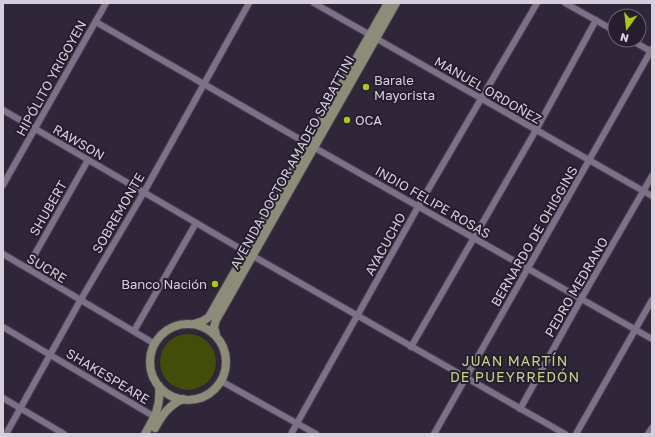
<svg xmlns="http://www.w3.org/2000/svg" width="655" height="437" font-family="'Golos Text',sans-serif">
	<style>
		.green { fill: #414d09 }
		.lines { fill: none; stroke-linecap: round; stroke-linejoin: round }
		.street-casing { stroke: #494151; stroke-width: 8 }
		.secondary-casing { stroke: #494151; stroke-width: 10 }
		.street { stroke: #7c7188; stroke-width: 6 }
		.secondary { stroke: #8c8c78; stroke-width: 8 }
		.poi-dot { fill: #abc716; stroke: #261d2f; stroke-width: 1.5 }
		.labels { text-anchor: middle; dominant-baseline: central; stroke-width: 4; stroke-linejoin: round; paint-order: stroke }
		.street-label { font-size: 13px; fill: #d5cfdb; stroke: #261d2f }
		.poi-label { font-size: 13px; fill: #d5cfdb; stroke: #261d2f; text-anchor: start }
		.neighbourhood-label { font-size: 14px; letter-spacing: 1px; fill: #c3d58a; stroke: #261d2f }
	</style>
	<rect width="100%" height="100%" fill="#30263a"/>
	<!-- green -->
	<circle class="green" cx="188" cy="362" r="28"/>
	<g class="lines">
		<defs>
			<g id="street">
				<path d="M314 3 652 196"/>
				<path d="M565 3 615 31"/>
				<path d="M96 22 308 144 652 339"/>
				<path d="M631 40 652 52"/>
				<path d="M3 110 246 252"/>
				<path d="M3 185 106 3"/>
				<path d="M3 254 155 344"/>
				<path d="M253 256 565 434"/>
				<path d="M27 268 88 160"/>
				<path d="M3 327 155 417"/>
				<path d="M134 331 196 223"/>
				<path d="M411 347 536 130 596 20"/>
				<path d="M221 381 316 434"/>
				<path d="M3 398 64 434"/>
				<path d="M520 409 581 299 652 176"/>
				<path d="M6 434 80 301 144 192 249 3"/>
				<path d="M291 434 418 207 537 3"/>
				<path d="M434 434 652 49"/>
				<path d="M576 434 652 300"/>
				<path d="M648 434 652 428"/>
			</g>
			<g id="secondary">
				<path d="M194 324 203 321 209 317 388 3"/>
				<circle cx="188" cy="362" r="38"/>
				<path d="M216 335 214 327 216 320 396 3"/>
				<path d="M155 428C162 415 169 405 183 399"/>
				<path d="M145 434C155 417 161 406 159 386"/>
			</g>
		</defs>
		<!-- street casing -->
		<use href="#street" class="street-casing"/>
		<!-- secondary casing -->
		<use href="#secondary" class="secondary-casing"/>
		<!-- street -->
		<use href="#street" class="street"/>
		<!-- secondary -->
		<use href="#secondary" class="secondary"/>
	</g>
	<!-- markers -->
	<g class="poi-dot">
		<circle cx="366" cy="87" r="4"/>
		<circle cx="347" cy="120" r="4"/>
		<circle cx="215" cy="284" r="4"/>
	</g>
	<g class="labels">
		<!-- street labels -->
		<g class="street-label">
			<text transform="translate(51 78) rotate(-61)">HIPÓLITO YRIGOYEN</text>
			<text transform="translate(488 90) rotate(30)">MANUEL ORDOÑEZ</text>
			<text transform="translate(79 142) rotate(30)">RAWSON</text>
			<text transform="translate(292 162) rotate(-61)">AVENIDA DOCTOR AMADEO SABATTINI</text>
			<text transform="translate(433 202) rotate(30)">INDIO FELIPE ROSAS</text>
			<text transform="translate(48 208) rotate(-60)">SHUBERT</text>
			<text transform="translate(118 213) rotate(-60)">SOBREMONTE</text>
			<text transform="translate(534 236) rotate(-60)">BERNARDO DE OHIGGINS</text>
			<text transform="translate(385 244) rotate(-61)">AYACUCHO</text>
			<text transform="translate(47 268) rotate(31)">SUCRE</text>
			<text transform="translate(576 287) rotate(-60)">PEDRO MEDRANO</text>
			<text transform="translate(108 376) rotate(31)">SHAKESPEARE</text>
		</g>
		<!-- poi labels -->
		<g class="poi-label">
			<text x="374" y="80">Barale<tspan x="374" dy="15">Mayorista</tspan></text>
			<text x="355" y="120">OCA</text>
			<text x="207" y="284" text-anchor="end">Banco Nación</text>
		</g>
		<!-- neighbourhood labels -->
		<g class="neighbourhood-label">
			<text x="515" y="360">JUAN MARTÍN<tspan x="515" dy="16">DE PUEYRREDÓN</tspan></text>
		</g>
	</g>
	<!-- border -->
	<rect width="655" height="437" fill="none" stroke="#d5cfdb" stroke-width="8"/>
	<!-- north arrow -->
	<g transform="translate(627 28) rotate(195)"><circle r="19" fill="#261d2f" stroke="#6c6474"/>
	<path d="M0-3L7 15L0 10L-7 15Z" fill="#abc716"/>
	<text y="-6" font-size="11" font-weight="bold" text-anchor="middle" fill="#d5cfdb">N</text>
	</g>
</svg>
